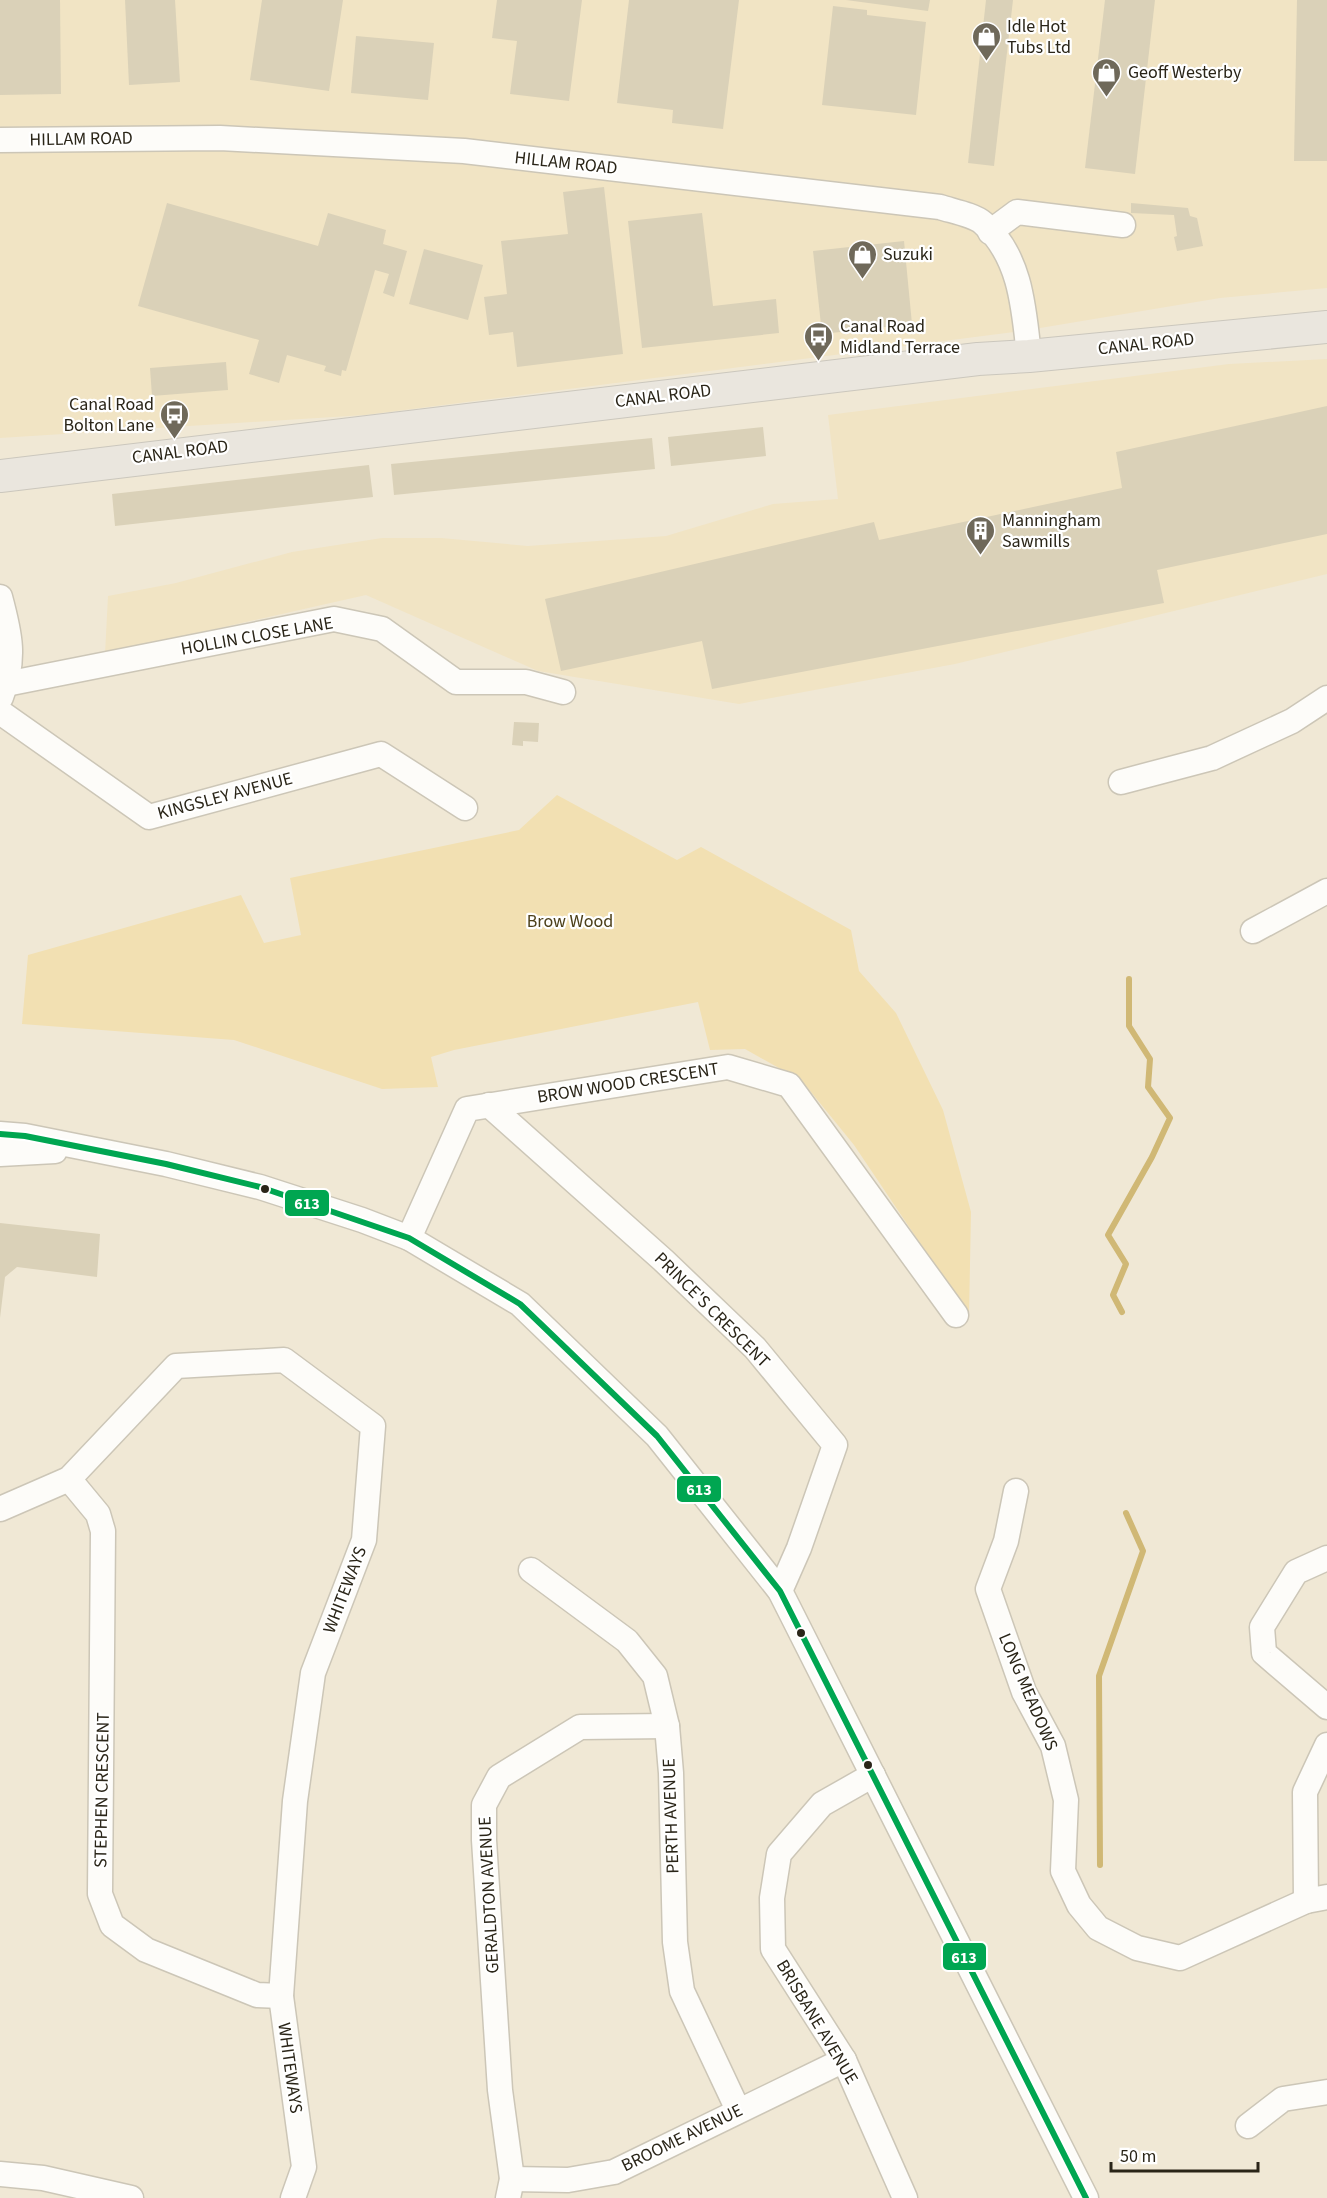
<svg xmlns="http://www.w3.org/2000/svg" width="1327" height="2198" font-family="'Source Sans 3',sans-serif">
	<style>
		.built { fill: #f1e4c4 }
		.green { fill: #f2e0b2 }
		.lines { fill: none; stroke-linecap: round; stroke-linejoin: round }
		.stream { stroke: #d0b875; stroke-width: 6 }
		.building { fill: #dad1b8 }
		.minor-casing { stroke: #ccc6b7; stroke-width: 27 }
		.major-casing { stroke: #cbc7bd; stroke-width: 34 }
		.minor { stroke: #fdfcf9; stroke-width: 24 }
		.major { stroke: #eae6de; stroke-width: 32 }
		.bus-1-casing { stroke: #fff; stroke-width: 10 }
		.bus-1 { stroke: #00a651; stroke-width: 6 }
		.bus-dot { fill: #2a2518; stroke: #fff; stroke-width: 2 }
		.labels { text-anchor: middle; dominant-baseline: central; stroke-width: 4.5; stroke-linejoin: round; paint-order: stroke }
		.poi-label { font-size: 18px; fill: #2a2518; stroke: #fff; text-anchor: start }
		.street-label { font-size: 18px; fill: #2a2518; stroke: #fff }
		.park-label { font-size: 18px; fill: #4d401a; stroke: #fff }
		.line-badge { stroke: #fff; stroke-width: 2 }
		.badge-label { font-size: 16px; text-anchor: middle; font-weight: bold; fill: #fff }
	</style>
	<rect width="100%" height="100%" fill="#f0e8d5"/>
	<!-- built -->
	<g class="built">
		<path d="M0 0H1327V288L1220 298 1022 331 365 415 0 438Z"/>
		<path d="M1327 359V574L955 664 739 704 538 671 366 595 105 654 108 596 176 583 292 552 382 538H441L528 546 666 536 773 504 838 499 828 415 1229 364Z"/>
	</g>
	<!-- green -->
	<path class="green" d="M557 795 677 860 701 847 851 930 859 971 896 1013 943 1110 971 1212 969 1316 854 1145 802 1081 745 1049 710 1050 698 1002 454 1050 431 1057 438 1087 382 1089 234 1040 22 1024 28 955 241 895 264 943 301 935 290 878 519 830Z"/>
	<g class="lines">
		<!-- stream -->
		<g class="stream">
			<path d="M1122 1312 1113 1295 1126 1264 1108 1235 1152 1157 1170 1118 1148 1087 1150 1059 1129 1026V979"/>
			<path d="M1100 1865 1099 1676 1143 1551 1126 1513"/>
		</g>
	</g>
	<!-- building -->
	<g class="building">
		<path d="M0 0H60L61 94 0 95Z"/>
		<path d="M125 0H175L180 82 129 85Z"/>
		<path d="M262 0H343L329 91 250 80Z"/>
		<path d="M497 0H582L569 101 510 94 517 41 492 38Z"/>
		<path d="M629 0H739L723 129 672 123 673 110 617 103Z"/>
		<path d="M846 0H930L928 11Z"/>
		<path d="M986 0H1013L994 166 968 163Z"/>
		<path d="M1105 0H1155L1135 174 1085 168Z"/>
		<path d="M1297 0H1327V161H1294Z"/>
		<path d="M833 6 867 10V15L926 22 916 115 822 105Z"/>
		<path d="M356 36 434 43 428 100 351 93Z"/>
		<path d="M604 187 623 354 517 367 513 332 489 335 484 297 507 294 501 241 568 234 563 192Z"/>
		<path d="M167 203 318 246 328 213 386 230 383 244 407 251 394 297 383 293 389 274 375 270 346 371 342 370 341 376 324 371 326 366 287 355 279 383 249 374 259 340 138 306Z"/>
		<path d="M1131 203 1188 208 1190 216 1197 218 1203 246 1177 251 1174 237 1177 236 1174 215 1131 213Z"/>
		<path d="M702 213 713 306 776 299 779 333 642 348 628 221Z"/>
		<path d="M904 241 912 324 822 334 813 251Z"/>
		<path d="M424 249 483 265 468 320 409 304Z"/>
		<path d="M226 362 228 390 152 396 150 368Z"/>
		<path d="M1327 406V534L1157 570 1164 603 712 689 702 641 561 671 545 599 874 522 879 540 1122 488 1116 452Z"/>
		<path d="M763 427 766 456 671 466 668 437Z"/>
		<path d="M652 438 655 469 394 495 391 464Z"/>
		<path d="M369 465 373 497 115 526 112 494Z"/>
		<path d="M514 722 539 723 538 742 523 741V746L512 745Z"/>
		<path d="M0 1223 100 1234 97 1277 17 1267 5 1277 0 1318Z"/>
	</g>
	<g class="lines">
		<defs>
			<g id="minor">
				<path d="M0 140 220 138 464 151 940 207C952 211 974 215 983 223 1021 257 1024 309 1029 356"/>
				<path d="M990 232 1017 212 1123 225"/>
				<path d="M0 597C10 634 16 659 1 697"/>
				<path d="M6 684 334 619 382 629 456 682H526L563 692"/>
				<path d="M0 712 149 817 381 754 465 808"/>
				<path d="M1121 782 1212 758 1292 721 1327 698"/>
				<path d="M1253 931 1327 891"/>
				<path d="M489 1105 663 1260 755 1348 835 1445 799 1548 780 1591"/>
				<path d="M0 1134 25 1136 166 1164 260 1187 362 1220 409 1238 520 1304 657 1436 780 1591 1086 2198"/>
				<path d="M0 1154 55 1151"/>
				<path d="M409 1238 467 1109 728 1067 789 1085 956 1315"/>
				<path d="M69 1479 98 1514 103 1531 100 1894 112 1925 146 1950 257 1995 281 1996"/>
				<path d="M1016 1491 1006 1541 988 1589 1024 1692 1053 1746 1066 1800 1063 1871 1079 1905 1098 1928 1137 1948 1180 1958 1306 1901 1327 1897"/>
				<path d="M0 1509 69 1479 176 1366 284 1360 373 1426 364 1540 313 1673 295 1801 281 1996 304 2167 293 2198"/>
				<path d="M1327 1558 1296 1572 1262 1627 1264 1653 1327 1707"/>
				<path d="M531 1570 627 1641 655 1676 667 1726 671 1773 675 1942 682 1991 738 2110"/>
				<path d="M873 1775 822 1804 779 1854 772 1898 773 1949 844 2060 905 2198"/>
				<path d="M1306 1901 1305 1792 1327 1745"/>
				<path d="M1248 2126 1283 2099 1327 2092"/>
				<path d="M0 2174 43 2178 131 2198"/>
				<path d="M512 2179 568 2180 614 2172 844 2060"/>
				<path d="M508 2198 512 2179 500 2090 484 1840V1805L499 1777 580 1727 667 1726"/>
			</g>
			<path id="major" d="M0 476 978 359 1029 356 1327 327"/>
		</defs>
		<!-- minor casing -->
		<use href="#minor" class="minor-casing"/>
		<!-- major casing -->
		<use href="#major" class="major-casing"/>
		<!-- minor -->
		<use href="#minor" class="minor"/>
		<!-- major -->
		<use href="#major" class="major"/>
		<defs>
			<path id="bus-1" d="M0 1134 25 1136 166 1164 260 1187 409 1238 520 1304 657 1436 780 1591 1086 2198"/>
		</defs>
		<!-- bus-1 casing -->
		<use href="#bus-1" class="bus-1-casing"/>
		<!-- bus-1 -->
		<use href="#bus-1" class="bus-1"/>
	</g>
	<!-- icons -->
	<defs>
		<symbol id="shop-pin" viewBox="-11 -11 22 30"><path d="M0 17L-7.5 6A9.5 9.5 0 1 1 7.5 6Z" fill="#6f695a" stroke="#fff"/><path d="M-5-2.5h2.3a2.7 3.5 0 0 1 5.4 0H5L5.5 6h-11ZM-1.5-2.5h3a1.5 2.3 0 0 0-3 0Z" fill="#fff"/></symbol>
		<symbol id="bus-pin" viewBox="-11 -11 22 30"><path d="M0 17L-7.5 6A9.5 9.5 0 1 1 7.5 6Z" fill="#6f695a" stroke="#fff"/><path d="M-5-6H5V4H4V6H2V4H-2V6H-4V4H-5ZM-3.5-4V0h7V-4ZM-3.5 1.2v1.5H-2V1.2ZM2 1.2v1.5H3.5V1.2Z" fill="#fff"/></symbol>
		<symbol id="building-pin" viewBox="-11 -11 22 30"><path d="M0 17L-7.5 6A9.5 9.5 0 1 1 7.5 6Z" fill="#6f695a" stroke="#fff"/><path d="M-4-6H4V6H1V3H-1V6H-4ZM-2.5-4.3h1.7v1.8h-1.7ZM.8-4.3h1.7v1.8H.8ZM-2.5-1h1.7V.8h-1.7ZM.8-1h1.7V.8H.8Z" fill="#fff"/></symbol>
	</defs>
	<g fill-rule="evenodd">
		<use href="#shop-pin" x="970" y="20" width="33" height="45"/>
		<use href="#shop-pin" x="1090" y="56" width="33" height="45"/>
		<use href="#shop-pin" x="846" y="238" width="33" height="45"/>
		<use href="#bus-pin" x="802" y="320" width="33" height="45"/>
		<use href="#bus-pin" x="158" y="398" width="33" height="45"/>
		<use href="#building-pin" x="964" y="514" width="33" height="45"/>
	</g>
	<!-- markers -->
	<g class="bus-dot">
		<circle cx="265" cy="1189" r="5"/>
		<circle cx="801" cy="1633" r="5"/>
		<circle cx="868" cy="1765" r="5"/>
	</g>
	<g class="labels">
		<!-- poi labels -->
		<g class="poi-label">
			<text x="1007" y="26">Idle Hot<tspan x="1007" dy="21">Tubs Ltd</tspan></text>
			<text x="1128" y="72">Geoff Westerby</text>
			<text x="883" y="254">Suzuki</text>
			<text x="840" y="326">Canal Road<tspan x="840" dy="21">Midland Terrace</tspan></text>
			<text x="154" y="404" text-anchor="end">Canal Road<tspan x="154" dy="21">Bolton Lane</tspan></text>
			<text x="1002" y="520">Manningham<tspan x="1002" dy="21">Sawmills</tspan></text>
		</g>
		<!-- street labels -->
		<g class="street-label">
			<text transform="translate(81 139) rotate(-1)">HILLAM ROAD</text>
			<text transform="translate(566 163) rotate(6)">HILLAM ROAD</text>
			<text transform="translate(1146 344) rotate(-6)">CANAL ROAD</text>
			<text transform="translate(663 396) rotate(-7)">CANAL ROAD</text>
			<text transform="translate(180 452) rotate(-7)">CANAL ROAD</text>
			<text transform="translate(257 636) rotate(-10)">HOLLIN CLOSE LANE</text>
			<text transform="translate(225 796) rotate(-15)">KINGSLEY AVENUE</text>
			<text transform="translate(628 1083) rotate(-9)">BROW WOOD CRESCENT</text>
			<text transform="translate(712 1310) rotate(45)">PRINCE'S CRESCENT</text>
			<text transform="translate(345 1590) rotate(-69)">WHITEWAYS</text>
			<text transform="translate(1028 1692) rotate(67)">LONG MEADOWS</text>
			<text transform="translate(102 1790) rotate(-89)">STEPHEN CRESCENT</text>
			<text transform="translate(671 1816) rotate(-92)">PERTH AVENUE</text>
			<text transform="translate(489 1895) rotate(-93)">GERALDTON AVENUE</text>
			<text transform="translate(817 2022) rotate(59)">BRISBANE AVENUE</text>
			<text transform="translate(290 2068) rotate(82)">WHITEWAYS</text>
			<text transform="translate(682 2138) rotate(-26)">BROOME AVENUE</text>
		</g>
		<!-- park labels -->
		<g class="park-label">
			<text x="570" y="921">Brow Wood</text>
		</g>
	</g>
	<g class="line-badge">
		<rect x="284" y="1189" width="46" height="28" rx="6" fill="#00a651"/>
		<rect x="676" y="1475" width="46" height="28" rx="6" fill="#00a651"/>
		<rect x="942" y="1942" width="45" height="29" rx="6" fill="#00a651"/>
	</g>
	<g class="badge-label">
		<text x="307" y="1209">613</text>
		<text x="699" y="1495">613</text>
		<text x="964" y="1963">613</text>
	</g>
	<!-- scale -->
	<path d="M1111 2162v9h147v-9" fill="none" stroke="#2a2518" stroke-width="3"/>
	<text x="1120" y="2162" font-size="18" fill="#2a2518" stroke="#ffffff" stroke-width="4.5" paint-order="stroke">50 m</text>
</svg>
